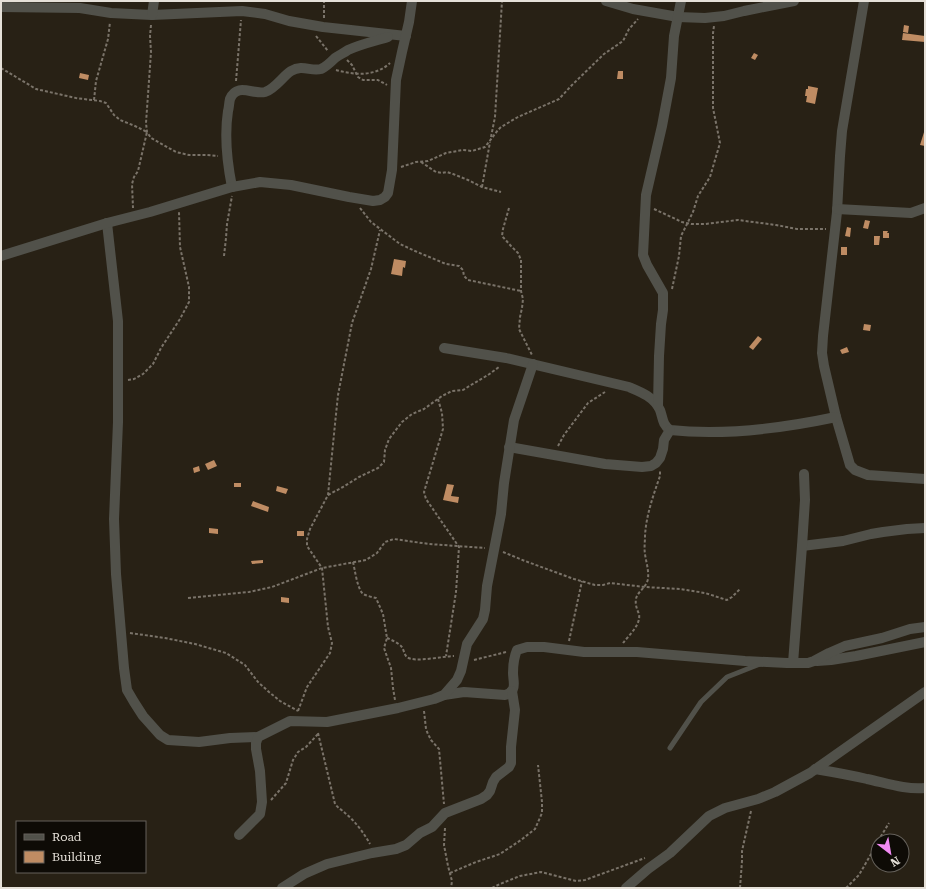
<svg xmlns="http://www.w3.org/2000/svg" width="926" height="889" font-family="'Roboto Serif',serif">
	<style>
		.building { fill: #bf8c63 }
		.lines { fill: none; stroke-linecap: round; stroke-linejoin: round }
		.path { stroke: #7a7369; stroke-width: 2; stroke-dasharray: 3 2; stroke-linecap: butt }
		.service { stroke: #51514a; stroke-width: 5 }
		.minor { stroke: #51514a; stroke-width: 10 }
	</style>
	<rect width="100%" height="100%" fill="#282115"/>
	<!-- building -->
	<g class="building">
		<path d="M904 25 909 26 908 33 903 32Z"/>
		<path d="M903 33 925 36V42L902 40Z"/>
		<path d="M754 53 758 55 755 60 751 58Z"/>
		<path d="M618 71H623V79H617Z"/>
		<path d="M80 73 89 75 88 80 79 78Z"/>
		<path d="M808 86 818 88 815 104 806 102 807 96H805L806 89H808Z"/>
		<path d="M925 129V146L920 145Z"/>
		<path d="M865 220 870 221 868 229 863 228Z"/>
		<path d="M847 227 851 228 850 237 845 236Z"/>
		<path d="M883 231H888L887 233H889V238H883Z"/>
		<path d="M874 236H880L879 245H874Z"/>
		<rect x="841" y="247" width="6" height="8"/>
		<path d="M394 259 406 261 405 268 403 267 402 276 391 274Z"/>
		<path d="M864 324 871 325 870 331 863 330Z"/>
		<path d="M758 336 762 339 753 350 749 347Z"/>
		<path d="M847 347 849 352 842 354 840 350Z"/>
		<path d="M214 460 217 466 208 470 205 464Z"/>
		<path d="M199 466 200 471 194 473 193 468Z"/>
		<rect x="234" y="483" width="7" height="4"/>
		<path d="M447 484 454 485 451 496 459 497 458 503 443 500Z"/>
		<path d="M277 486 288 489 286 494 276 491Z"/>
		<path d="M253 501 269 507 268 512 251 506Z"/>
		<path d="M209 528 218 529V534L209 533Z"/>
		<rect x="297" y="531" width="7" height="5"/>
		<path d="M263 560V563L252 564 251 561Z"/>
		<path d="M281 597 289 598V603L281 602Z"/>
	</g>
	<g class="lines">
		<!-- path -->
		<g class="path">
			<path d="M324 18V1"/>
			<path d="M151 25 150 36 151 52 146 123 147 132 151 138 176 152 189 155H207L218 156"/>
			<path d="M316 36 328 51"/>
			<path d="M347 60 352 65 358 77 363 80H378L387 85"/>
			<path d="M1 68 36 89 76 98 100 101 106 103 114 115 120 120 135 126 147 132 138 171 134 177 132 184 133 208"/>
			<path d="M336 70C354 75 375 77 390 63"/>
			<path d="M236 81 241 20"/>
			<path d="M94 100 96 81 108 39 110 22"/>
			<path d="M491 137 495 117 502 1"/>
			<path d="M421 162 436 172 442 173 447 172 453 174 468 180 482 187 501 192"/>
			<path d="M401 167 416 162 428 161 446 153 463 150 472 151 485 147 498 130 501 127 518 117 559 99 572 85 604 54 623 41 629 29 638 19"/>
			<path d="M482 187 490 142"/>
			<path d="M360 208 371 222 400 244 415 251 446 264 459 266 463 270 464 276 468 280 521 291"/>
			<path d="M509 208 503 229 502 236 511 246 518 253 521 260V291L523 299 522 308 520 317 519 329 532 355"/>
			<path d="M654 209 682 222 691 224H705L738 220 776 225 797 229H826"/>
			<path d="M224 256 226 238 227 224 232 196"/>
			<path d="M672 289 679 256 681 236 693 212 698 196 710 177 720 143 713 108V33L714 26"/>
			<path d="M128 380 134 379 143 374 153 364 161 348 180 319 189 302V287L180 247 179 212"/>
			<path d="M438 399 442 413 443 429 424 492 426 499 459 547 456 592 446 656"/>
			<path d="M558 446 564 435 588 403 605 392"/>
			<path d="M328 495 343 487 359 477 378 468 384 462 385 450 389 439 402 422 412 414 424 409 442 396 452 391 463 390 471 385 488 375 499 367"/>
			<path d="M503 552 525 561 574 579 595 585H603L610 583 645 587 680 589 705 593 727 600 732 597 740 589"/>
			<path d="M353 562C355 570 357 588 363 594 367 596 372 597 376 598L383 614 387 638 384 648 391 668 393 688 395 700"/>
			<path d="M188 598 249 592 272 587 322 568 366 560 377 553 385 542 394 539 429 544 485 548"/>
			<path d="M130 633 165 638 195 644 226 653 245 665 258 682 269 692 280 701 298 711"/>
			<path d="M387 638C392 640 398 643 401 646 404 649 404 655 407 657 413 663 445 656 454 656"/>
			<path d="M569 641 582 581"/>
			<path d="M623 643C629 635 641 625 639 614 637 609 635 605 636 599 637 592 646 588 648 579 649 570 646 562 645 554 644 548 645 542 645 536 646 516 653 496 660 476V471"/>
			<path d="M474 660 506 652"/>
			<path d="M298 711 307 687 330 653 332 643 328 627 322 568 307 546V539L310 529 328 495 335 424 338 395 352 323 371 269 380 230"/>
			<path d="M424 711 426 729 428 734 431 740 439 749 444 804"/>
			<path d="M318 733 335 804C338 808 342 810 345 813 355 821 364 833 370 844"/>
			<path d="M271 800 286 783 293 760 298 752 306 747 318 734"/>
			<path d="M445 828 444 845 448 866 452 881 451 888"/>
			<path d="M878 841 889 823"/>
			<path d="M450 873 476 862 500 854 521 840 535 829 542 813V802L538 765"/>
			<path d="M492 888 500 884 520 876 541 872 576 881 585 880 645 858"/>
			<path d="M740 888 742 861V851L751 811"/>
			<path d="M846 888 859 875 878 842"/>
		</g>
		<!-- service -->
		<path class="service" d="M670 748 701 702 727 677 760 664"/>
		<!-- minor -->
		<g class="minor">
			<path d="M606 1 633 9 678 17 705 18 724 16 744 11 794 1"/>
			<path d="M864 1 842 131 840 156 837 212 823 336 822 353 824 366 836 417 850 465 855 470 868 475 925 479"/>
			<path d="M1 7 80 8 111 13 152 15 242 11 265 14 289 21 323 27 406 36"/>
			<path d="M152 15 154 1"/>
			<path d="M232 187C227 162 224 137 228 111 229 108 229 103 230 99 237 82 253 95 265 92 275 89 283 76 291 71 303 64 311 72 321 69 326 67 331 62 335 58 339 55 344 53 348 50 361 44 375 41 388 37"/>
			<path d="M837 209 911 213 925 208"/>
			<path d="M107 223 118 321V422L114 519 116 574 124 668 127 690 134 702 143 716 160 735 168 740 199 742 230 738 258 737"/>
			<path d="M1 256 107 223 150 212 232 187 260 182 291 185 349 197 373 201 380 200 385 197 388 193 392 170 396 80 402 52 409 22 412 1"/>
			<path d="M444 348 506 358 629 387C641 392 654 397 660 410 663 418 662 424 670 430 723 436 784 428 836 417"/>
			<path d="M658 406 659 356 661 324 663 310V293L647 265 643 255 646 195 662 126 671 78 674 36 681 1"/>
			<path d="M509 447 605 464 642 467 651 466 656 463 660 458 663 449 664 440 670 430"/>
			<path d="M802 546 843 541 871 534 883 532 907 529 925 528"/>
			<path d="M817 661 831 660 856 656 925 642"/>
			<path d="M793 663 802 546 805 500 804 474"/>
			<path d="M444 695 464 692 505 695C509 694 511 693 513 689 515 685 513 678 513 673 513 665 514 657 517 650L527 647H544L584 652H637L745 661 787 663H808L814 661 829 653 845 646 882 638 910 629 925 627"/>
			<path d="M815 769C833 772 850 775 867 779 886 783 906 790 925 788"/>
			<path d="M239 835 260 814 262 802 260 771 256 749V743L258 737 290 721 327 722 398 708 434 699 444 695 457 680 461 671 467 644 483 619 485 610 487 586 501 514 504 483 514 420 533 364"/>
			<path d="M282 888 304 874 327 864 372 853 396 849 406 845 420 833 432 827 445 813 481 799 487 795 490 791 493 782 496 777 509 767 511 763V747L515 710 512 691"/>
			<path d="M626 888 648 869 670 853 709 816 725 808 758 799 775 792 810 773 925 692"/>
		</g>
	</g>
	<!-- border -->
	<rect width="926" height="889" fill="none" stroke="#e5e0d8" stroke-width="4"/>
	<!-- legend -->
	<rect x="16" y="821" width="130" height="52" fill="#0e0b06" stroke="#64605a"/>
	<rect x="24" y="834" width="20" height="6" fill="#51514a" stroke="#64605a"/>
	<text x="52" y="841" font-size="12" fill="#e5e0d8">Road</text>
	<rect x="24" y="851" width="20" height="12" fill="#bf8c63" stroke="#64605a"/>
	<text x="52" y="861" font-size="12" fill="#e5e0d8">Building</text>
	<!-- north arrow -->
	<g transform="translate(890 853) rotate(149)"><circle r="19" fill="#0e0b06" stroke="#64605a"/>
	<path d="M0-3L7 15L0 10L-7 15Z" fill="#f28af3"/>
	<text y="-6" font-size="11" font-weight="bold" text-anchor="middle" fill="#e5e0d8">N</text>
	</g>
</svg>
